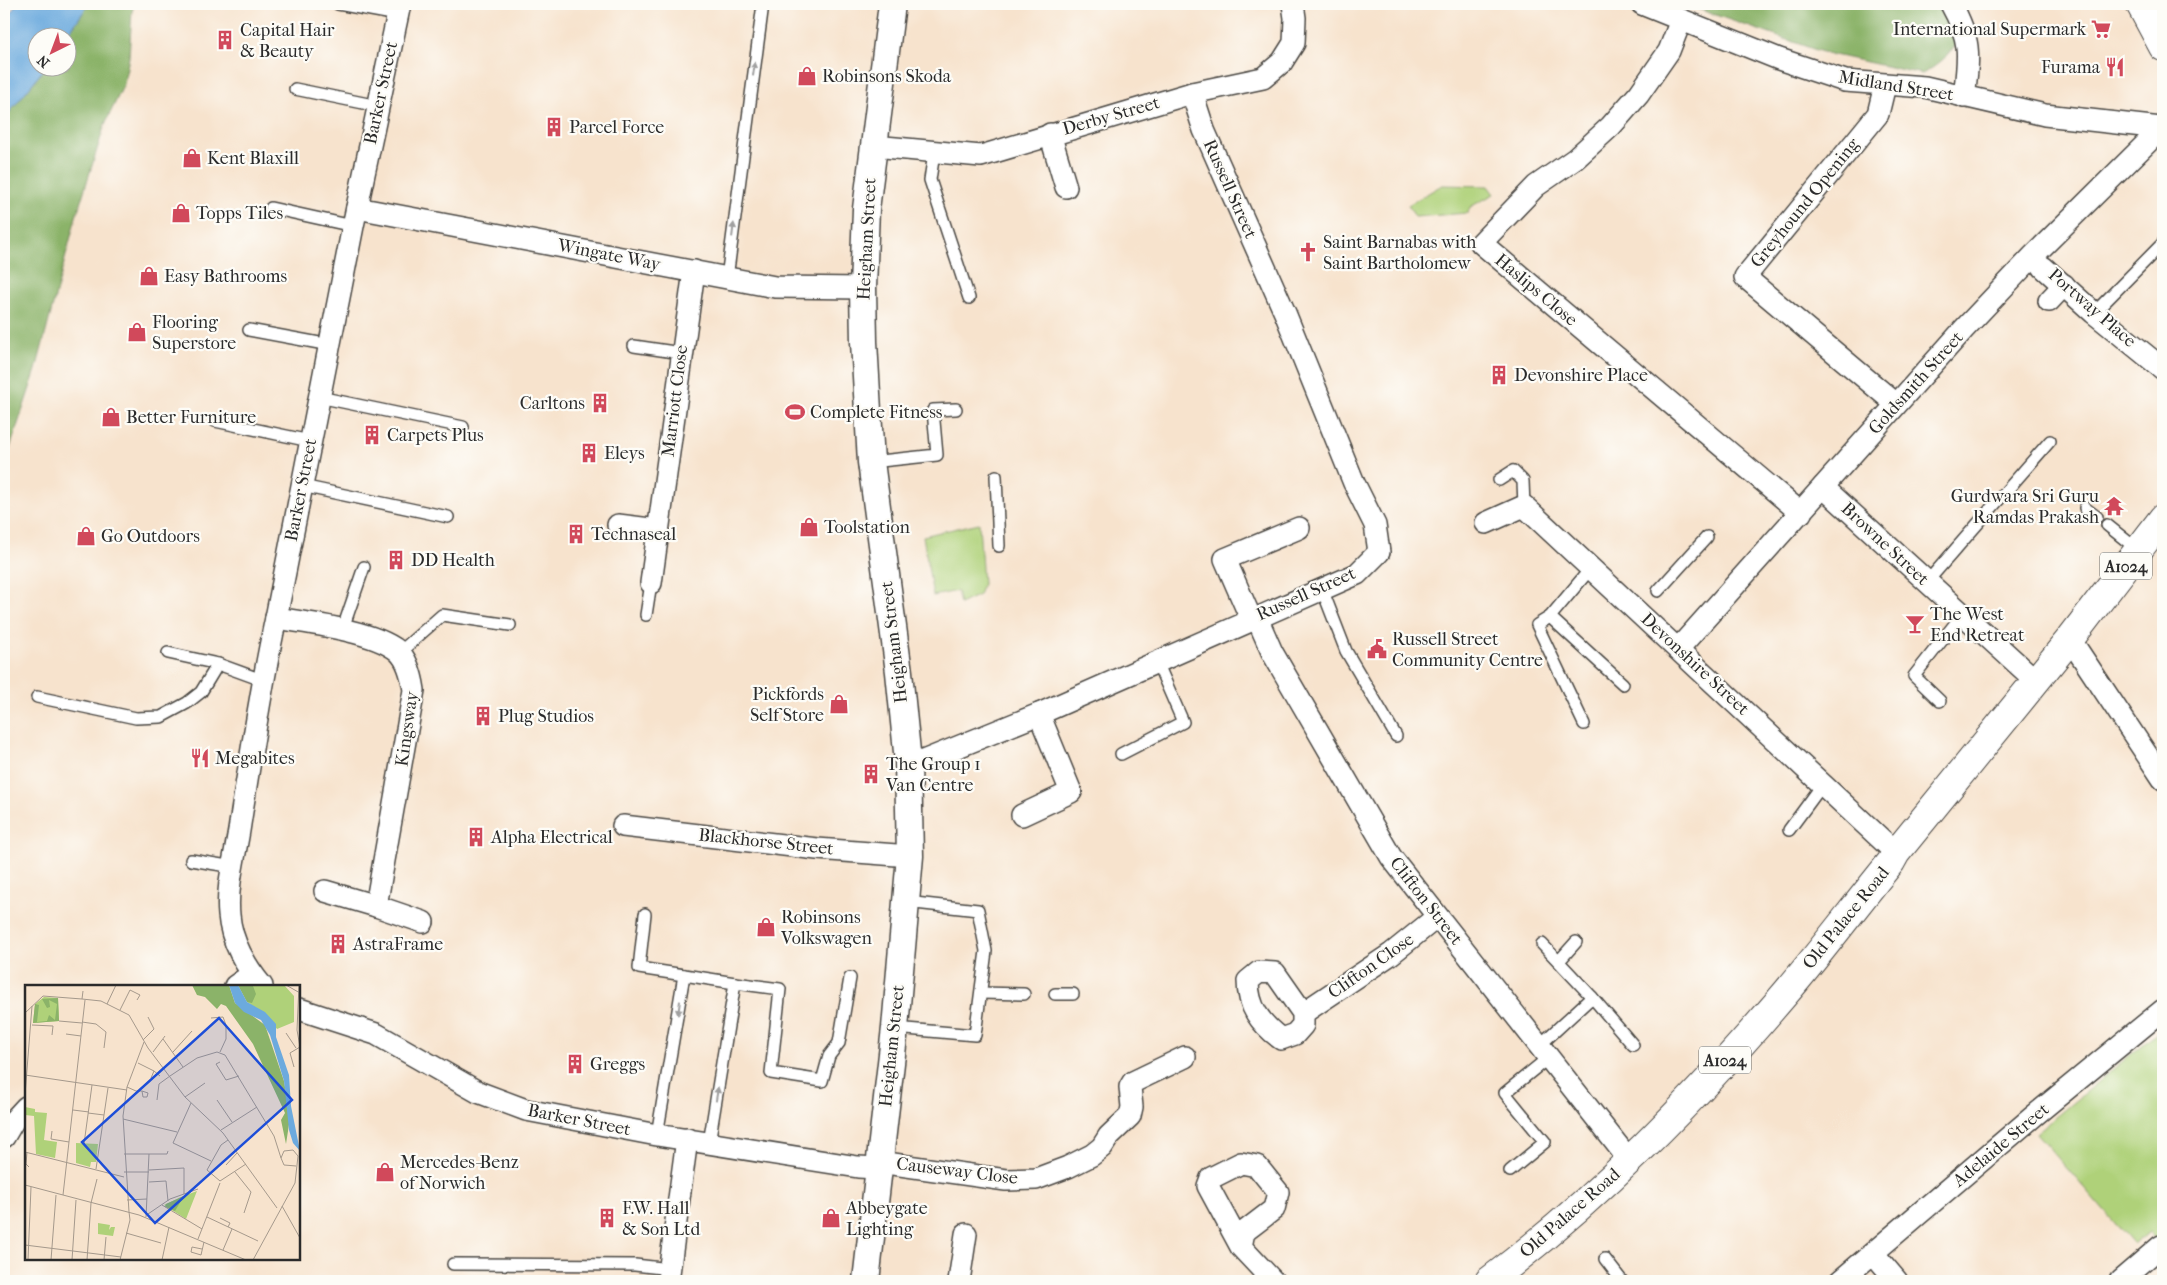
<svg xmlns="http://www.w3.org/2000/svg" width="2167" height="1285" font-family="'IM FELL French Canon',serif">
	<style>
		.green { fill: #afd179; stroke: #6d7e52 }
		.forest { fill: #8bb369; stroke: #5b6f4a }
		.water { fill: #6caade; stroke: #4c6a84 }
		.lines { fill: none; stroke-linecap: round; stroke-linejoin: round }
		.service-casing { stroke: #4a4743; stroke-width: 14 }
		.minor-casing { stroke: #4a4743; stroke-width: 24 }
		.tertiary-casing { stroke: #4a4743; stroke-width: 29 }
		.primary-casing { stroke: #4a4743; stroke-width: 30 }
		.service { stroke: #fff; stroke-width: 11 }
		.minor { stroke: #fff; stroke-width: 21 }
		.tertiary { stroke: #fff; stroke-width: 26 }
		.primary { stroke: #fff; stroke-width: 28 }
		.oneway { fill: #a0a0a0 }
		.labels { text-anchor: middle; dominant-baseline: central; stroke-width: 4.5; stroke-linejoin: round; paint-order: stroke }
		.shield { fill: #fdfcf7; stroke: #6a6a68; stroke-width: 1 }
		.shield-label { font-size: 16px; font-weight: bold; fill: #2b2b2b }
		.poi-label { font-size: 18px; fill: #2b2b2b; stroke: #fdfcf7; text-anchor: start }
		.street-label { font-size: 18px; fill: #2b2b2b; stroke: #fdfcf7 }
		.inset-road { fill: none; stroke: #a5998c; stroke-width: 1 }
		.view { fill: #1d4ed8; fill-opacity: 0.15; stroke: #1d4ed8; stroke-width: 2.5 }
		.inset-edge { fill: none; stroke: #2b2b2b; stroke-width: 2.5 }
	</style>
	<rect width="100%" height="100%" fill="#fdfcf7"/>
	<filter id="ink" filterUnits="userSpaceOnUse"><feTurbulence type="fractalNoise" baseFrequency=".02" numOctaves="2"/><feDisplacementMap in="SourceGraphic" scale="10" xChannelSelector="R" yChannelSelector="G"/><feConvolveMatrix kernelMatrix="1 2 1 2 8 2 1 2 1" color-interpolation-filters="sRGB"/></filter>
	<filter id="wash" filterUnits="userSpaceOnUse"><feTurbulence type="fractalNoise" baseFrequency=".0096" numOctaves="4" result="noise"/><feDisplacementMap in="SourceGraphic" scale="20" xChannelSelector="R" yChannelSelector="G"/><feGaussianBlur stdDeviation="1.12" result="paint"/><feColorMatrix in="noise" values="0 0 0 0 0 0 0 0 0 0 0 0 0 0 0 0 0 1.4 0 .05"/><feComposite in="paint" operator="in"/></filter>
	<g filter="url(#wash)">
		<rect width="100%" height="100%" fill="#f7e3cd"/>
		<!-- green -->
		<g class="green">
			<path d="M1442 185 1488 186 1494 194 1470 207 1468 213 1415 217 1408 205Z"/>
			<path d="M979 523 983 584 979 595 960 604 957 591 933 596 923 536Z"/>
			<path d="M2163 1028V1248L2149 1232 2134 1245 2036 1133Z"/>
		</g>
		<!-- forest -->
		<g class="forest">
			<path d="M89 4H135L132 11 129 57 124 84 105 124 76 217 36 370 4 466V119L45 68H68V38L66 37Z"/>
			<path d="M1702 4H1945L1959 40C1948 56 1939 65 1922 74L1825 53 1698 9Z"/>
		</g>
		<!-- water -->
		<path class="water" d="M17 4H89L66 37 38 38V68H45L4 119V20Z"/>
	</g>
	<g filter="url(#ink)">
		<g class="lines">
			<defs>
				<g id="service">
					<path d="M338 4 398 15"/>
					<path d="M295 89 378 106"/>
					<path d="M934 153 930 180 969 298"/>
					<path d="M271 208 353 226"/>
					<path d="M727 278 763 4"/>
					<path d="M2094 313 2163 243"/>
					<path d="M249 330 330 345"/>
					<path d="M634 346 681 353"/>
					<path d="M319 397 463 427"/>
					<path d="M215 421 310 441"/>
					<path d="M871 462 937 455 933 410 956 409"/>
					<path d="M996 476 999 546"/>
					<path d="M1499 480 1513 471 1523 481 1524 506"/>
					<path d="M302 486 448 517"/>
					<path d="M2085 508 2097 517"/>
					<path d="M2107 525 2138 550"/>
					<path d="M1591 568 1550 617 1623 684"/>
					<path d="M1926 583 2050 441"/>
					<path d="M1322 589 1346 651 1396 736"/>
					<path d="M1658 591 1707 537"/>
					<path d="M646 615 651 583"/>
					<path d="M1550 617 1537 625 1584 724"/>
					<path d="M342 631 364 567"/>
					<path d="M400 652 442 615 510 625"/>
					<path d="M168 653 218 664 262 680"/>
					<path d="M37 697 136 718 161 717 187 703 201 692 218 664"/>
					<path d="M1940 701 1914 676 1962 615"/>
					<path d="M1121 754 1183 722 1157 662"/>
					<path d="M1789 830 1823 784"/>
					<path d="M191 860 234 867"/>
					<path d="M645 914 639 968 684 975"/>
					<path d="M1559 961 1576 942"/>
					<path d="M735 983 780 989 771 1073 822 1081 829 1056 839 1043 850 978"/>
					<path d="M981 993 1024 994"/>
					<path d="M1055 994H1073"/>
					<path d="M1592 997 1633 1045"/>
					<path d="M895 1028 975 1035 986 951 978 910 906 902"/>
					<path d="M1540 1045 1592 997 1542 944"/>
					<path d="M657 1135 684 975 735 983 709 1143"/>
					<path d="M1510 1171 1545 1142 1505 1093 1548 1058"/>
					<path d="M1605 1259 1622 1281"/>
					<path d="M453 1264 635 1265 670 1269"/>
				</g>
				<g id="minor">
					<path d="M1642 4 1779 59 1845 81 1925 87 2045 115 2161 128"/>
					<path d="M1951 4C1972 42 1969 55 1964 97"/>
					<path d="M1681 20 1669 51 1639 94 1611 126 1575 159 1536 186 1481 243 1801 513"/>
					<path d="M1885 85 1878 114 1745 277 1896 404"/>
					<path d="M1050 134 1066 187"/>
					<path d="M874 146 981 156 1192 93 1263 78 1282 62 1294 43 1295 18 1293 4"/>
					<path d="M357 208 775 287 863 288"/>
					<path d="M2043 267 2094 313 2163 369"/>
					<path d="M2049 301 2064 285"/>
					<path d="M1823 487 2035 680"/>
					<path d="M1486 523 1524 506 1896 853"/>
					<path d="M618 525 658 530"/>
					<path d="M651 583 694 271"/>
					<path d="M276 618C308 623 374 631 398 651 408 660 412 677 414 690L376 906 325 891"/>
					<path d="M1257 618 1272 652 1391 857 1630 1161"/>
					<path d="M1251 619 1225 559 1299 528"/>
					<path d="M2070 639 2163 779"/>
					<path d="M1678 649 1964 329 2033 256 2163 127"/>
					<path d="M908 762 923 761 1039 714 1357 574 1379 552 1375 525 1354 483 1285 313 1204 130 1192 93"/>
					<path d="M1022 815 1071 792 1039 714"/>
					<path d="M623 826 817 849 910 856"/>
					<path d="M376 906 423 922"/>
					<path d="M1259 972 1275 973 1303 1013V1025L1295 1034 1281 1039C1260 1023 1248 1007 1248 981Z"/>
					<path d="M235 986 252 974"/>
					<path d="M262 986C246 967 231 941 229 915 226 886 236 853 240 824 251 755 261 686 276 618L353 226 400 4"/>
					<path d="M299 1009 376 1034 478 1092 526 1110 657 1135 858 1167 878 1168"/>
					<path d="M1303 1013 1391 954 1437 917"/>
					<path d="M4 1137 14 1120 26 1107"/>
					<path d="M879 1162 1006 1180 1036 1179 1068 1167 1092 1155 1102 1147 1109 1136 1130 1116 1132 1107 1130 1087 1133 1082 1185 1057"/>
					<path d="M1241 1247 1244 1232 1274 1209 1278 1192 1257 1166 1241 1163 1211 1178 1208 1186 1241 1247 1273 1281"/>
					<path d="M1874 1254 1897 1281"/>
					<path d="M668 1281 687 1139"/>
					<path d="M959 1281 966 1234"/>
					<path d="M1840 1281 2035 1115 2163 1010"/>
					<path d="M2120 1281 2161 1246"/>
				</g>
				<path id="tertiary" d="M866 1281 895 1028 910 856 908 762 899 672 871 462 864 342 863 288 866 209 892 4"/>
				<g id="primary">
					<path d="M2140 4 2163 47"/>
					<path d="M1489 1281C1599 1198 1695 1099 1784 995 1821 952 1855 906 1891 862L1896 853 2070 639 2163 518"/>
				</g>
			</defs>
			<!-- service casing -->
			<use href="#service" class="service-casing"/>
			<!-- minor casing -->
			<use href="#minor" class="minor-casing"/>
			<!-- tertiary casing -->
			<use href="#tertiary" class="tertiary-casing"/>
			<!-- primary casing -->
			<use href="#primary" class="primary-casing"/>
			<!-- service -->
			<use href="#service" class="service"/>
			<!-- minor -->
			<use href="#minor" class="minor"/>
			<!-- tertiary -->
			<use href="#tertiary" class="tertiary"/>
			<!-- primary -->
			<use href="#primary" class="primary"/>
		</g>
		<!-- one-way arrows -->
		<defs><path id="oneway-solid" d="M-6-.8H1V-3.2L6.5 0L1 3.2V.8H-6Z" transform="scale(1.25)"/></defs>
		<g class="oneway">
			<use href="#oneway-solid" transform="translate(754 69) rotate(-82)"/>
			<use href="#oneway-solid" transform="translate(733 230) rotate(-83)"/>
			<use href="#oneway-solid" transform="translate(679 1008) rotate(98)"/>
			<use href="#oneway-solid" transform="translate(717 1094) rotate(-81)"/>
		</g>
	</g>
	<!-- icons -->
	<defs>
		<symbol id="supermarket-bare" viewBox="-9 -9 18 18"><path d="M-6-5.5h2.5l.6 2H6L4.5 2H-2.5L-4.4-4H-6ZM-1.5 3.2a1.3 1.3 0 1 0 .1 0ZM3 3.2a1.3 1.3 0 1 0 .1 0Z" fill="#d1495b" stroke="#fdfcf7" stroke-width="2.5" paint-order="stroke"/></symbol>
		<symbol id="building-bare" viewBox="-9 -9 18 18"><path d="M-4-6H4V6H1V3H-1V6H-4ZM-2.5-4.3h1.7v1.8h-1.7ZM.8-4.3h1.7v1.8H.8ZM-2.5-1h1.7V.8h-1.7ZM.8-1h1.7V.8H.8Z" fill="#d1495b" stroke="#fdfcf7" stroke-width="2.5" paint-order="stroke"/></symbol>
		<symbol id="restaurant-bare" viewBox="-9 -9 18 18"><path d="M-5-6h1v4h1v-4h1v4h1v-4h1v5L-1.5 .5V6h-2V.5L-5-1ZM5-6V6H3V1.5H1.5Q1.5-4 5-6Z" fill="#d1495b" stroke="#fdfcf7" stroke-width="2.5" paint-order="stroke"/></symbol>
		<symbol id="shop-bare" viewBox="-9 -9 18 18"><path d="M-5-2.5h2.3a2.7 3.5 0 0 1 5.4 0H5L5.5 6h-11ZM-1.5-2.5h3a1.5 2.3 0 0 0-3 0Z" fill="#d1495b" stroke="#fdfcf7" stroke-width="2.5" paint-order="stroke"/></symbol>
		<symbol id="church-bare" viewBox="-9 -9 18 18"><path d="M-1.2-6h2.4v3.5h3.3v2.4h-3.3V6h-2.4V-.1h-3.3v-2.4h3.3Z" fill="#d1495b" stroke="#fdfcf7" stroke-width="2.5" paint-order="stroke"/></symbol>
		<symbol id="stadium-bare" viewBox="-9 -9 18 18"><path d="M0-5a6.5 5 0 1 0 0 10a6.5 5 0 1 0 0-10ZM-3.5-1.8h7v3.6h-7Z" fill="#d1495b" stroke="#fdfcf7" stroke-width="2.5" paint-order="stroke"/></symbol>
		<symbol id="temple-bare" viewBox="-9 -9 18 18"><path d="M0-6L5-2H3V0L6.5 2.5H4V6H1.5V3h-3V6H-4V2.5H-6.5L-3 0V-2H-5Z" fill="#d1495b" stroke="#fdfcf7" stroke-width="2.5" paint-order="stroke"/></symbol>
		<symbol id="bar-bare" viewBox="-9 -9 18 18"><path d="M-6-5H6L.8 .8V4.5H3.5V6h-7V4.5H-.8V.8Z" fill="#d1495b" stroke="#fdfcf7" stroke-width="2.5" paint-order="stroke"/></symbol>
		<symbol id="civic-bare" viewBox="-9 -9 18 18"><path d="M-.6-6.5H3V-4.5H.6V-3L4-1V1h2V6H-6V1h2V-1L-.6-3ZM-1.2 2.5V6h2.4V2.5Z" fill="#d1495b" stroke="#fdfcf7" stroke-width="2.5" paint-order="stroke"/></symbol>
	</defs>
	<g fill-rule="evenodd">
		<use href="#supermarket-bare" x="2087" y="15" width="28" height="28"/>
		<use href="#building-bare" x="211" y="26" width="28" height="28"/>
		<use href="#restaurant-bare" x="2101" y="53" width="28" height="28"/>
		<use href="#shop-bare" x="793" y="62" width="28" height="28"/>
		<use href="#building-bare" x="540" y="113" width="28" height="28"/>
		<use href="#shop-bare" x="178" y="144" width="28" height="28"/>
		<use href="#shop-bare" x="167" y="199" width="28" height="28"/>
		<use href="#church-bare" x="1294" y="238" width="28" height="28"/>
		<use href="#shop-bare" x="135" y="262" width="28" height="28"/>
		<use href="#shop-bare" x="123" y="318" width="28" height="28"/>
		<use href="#building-bare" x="1485" y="361" width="28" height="28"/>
		<use href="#building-bare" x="586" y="389" width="28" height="28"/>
		<use href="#stadium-bare" x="781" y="398" width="28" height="28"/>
		<use href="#shop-bare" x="97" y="403" width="28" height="28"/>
		<use href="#building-bare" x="358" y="421" width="28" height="28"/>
		<use href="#building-bare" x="575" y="439" width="28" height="28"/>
		<use href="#temple-bare" x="2100" y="492" width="28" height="28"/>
		<use href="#shop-bare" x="795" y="513" width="28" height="28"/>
		<use href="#building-bare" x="562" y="520" width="28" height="28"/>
		<use href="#shop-bare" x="72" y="522" width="28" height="28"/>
		<use href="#building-bare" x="382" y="546" width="28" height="28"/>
		<use href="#bar-bare" x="1901" y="610" width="28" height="28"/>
		<use href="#civic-bare" x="1363" y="635" width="28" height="28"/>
		<use href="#shop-bare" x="825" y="690" width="28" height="28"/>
		<use href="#building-bare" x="469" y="702" width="28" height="28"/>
		<use href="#restaurant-bare" x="186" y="744" width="28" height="28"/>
		<use href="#building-bare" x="857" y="760" width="28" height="28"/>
		<use href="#building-bare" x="462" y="823" width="28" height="28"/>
		<use href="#shop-bare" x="752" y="913" width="28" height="28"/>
		<use href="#building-bare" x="324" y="930" width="28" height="28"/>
		<use href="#building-bare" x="561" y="1050" width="28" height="28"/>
		<use href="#shop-bare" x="371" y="1158" width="28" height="28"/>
		<use href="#building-bare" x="593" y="1204" width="28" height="28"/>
		<use href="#shop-bare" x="817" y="1204" width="28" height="28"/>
	</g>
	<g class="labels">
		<!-- shield labels -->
		<g class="shield">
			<rect x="2100" y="552.5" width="52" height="27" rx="4"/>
			<rect x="1699" y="1046.5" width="52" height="27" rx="4"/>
		</g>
		<g class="shield-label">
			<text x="2126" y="566">A1024</text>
			<text x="1725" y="1060">A1024</text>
		</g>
		<!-- poi labels -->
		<g class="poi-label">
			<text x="2086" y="29" text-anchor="end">International Supermark</text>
			<text x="240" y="30">Capital Hair<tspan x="240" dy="21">&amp; Beauty</tspan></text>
			<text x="2100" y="67" text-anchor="end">Furama</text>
			<text x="822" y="76">Robinsons Skoda</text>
			<text x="569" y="127">Parcel Force</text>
			<text x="207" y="158">Kent Blaxill</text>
			<text x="196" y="213">Topps Tiles</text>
			<text x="1323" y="242">Saint Barnabas with<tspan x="1323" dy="21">Saint Bartholomew</tspan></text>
			<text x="164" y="276">Easy Bathrooms</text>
			<text x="152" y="322">Flooring<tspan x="152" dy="21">Superstore</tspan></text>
			<text x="1514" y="375">Devonshire Place</text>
			<text x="585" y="403" text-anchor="end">Carltons</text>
			<text x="810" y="412">Complete Fitness</text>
			<text x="126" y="417">Better Furniture</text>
			<text x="387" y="435">Carpets Plus</text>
			<text x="604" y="453">Eleys</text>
			<text x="2099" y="496" text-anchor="end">Gurdwara Sri Guru<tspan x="2099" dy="21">Ramdas Prakash</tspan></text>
			<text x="824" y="527">Toolstation</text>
			<text x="591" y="534">Technaseal</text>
			<text x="101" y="536">Go Outdoors</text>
			<text x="411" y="560">DD Health</text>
			<text x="1930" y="614">The West<tspan x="1930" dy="21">End Retreat</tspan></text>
			<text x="1392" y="639">Russell Street<tspan x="1392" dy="21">Community Centre</tspan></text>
			<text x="824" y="694" text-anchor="end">Pickfords<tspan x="824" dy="21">Self Store</tspan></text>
			<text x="498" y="716">Plug Studios</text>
			<text x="215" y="758">Megabites</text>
			<text x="886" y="764">The Group 1<tspan x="886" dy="21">Van Centre</tspan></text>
			<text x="491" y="837">Alpha Electrical</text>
			<text x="781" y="917">Robinsons<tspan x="781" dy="21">Volkswagen</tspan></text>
			<text x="353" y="944">AstraFrame</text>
			<text x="590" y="1064">Greggs</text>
			<text x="400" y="1162">Mercedes-Benz<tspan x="400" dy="21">of Norwich</tspan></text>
			<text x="622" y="1208">F.W. Hall<tspan x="622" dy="21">&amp; Son Ltd</tspan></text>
			<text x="846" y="1208">Abbeygate<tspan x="846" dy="21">Lighting</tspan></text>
		</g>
		<!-- street labels -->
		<g class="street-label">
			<text transform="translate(1896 86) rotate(9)">Midland Street</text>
			<text transform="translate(381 93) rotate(-78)">Barker Street</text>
			<text transform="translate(1111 116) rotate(-16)">Derby Street</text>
			<text transform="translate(1230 189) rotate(66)">Russell Street</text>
			<text transform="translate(1805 203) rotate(-51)">Greyhound Opening</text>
			<text transform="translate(867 239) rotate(-87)">Heigham Street</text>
			<text transform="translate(609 255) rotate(11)">Wingate Way</text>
			<text transform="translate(1536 290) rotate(40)">Haslips Close</text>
			<text transform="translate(2092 308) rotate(41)">Portway Place</text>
			<text transform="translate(1916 383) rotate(-48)">Goldsmith Street</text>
			<text transform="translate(675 401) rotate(-83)">Marriott Close</text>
			<text transform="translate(301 490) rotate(-79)">Barker Street</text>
			<text transform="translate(1885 544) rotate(43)">Browne Street</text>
			<text transform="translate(1306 594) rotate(-24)">Russell Street</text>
			<text transform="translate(894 642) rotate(-97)">Heigham Street</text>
			<text transform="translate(1695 664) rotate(43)">Devonshire Street</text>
			<text transform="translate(407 729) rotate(-82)">Kingsway</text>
			<text transform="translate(766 842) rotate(6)">Blackhorse Street</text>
			<text transform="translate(1426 901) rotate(52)">Clifton Street</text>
			<text transform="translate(1846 918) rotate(-51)">Old Palace Road</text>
			<text transform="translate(1371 966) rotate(-35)">Clifton Close</text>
			<text transform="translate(892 1046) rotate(-84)">Heigham Street</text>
			<text transform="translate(579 1120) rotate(11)">Barker Street</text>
			<text transform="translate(2001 1145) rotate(-40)">Adelaide Street</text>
			<text transform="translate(957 1171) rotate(7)">Causeway Close</text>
			<text transform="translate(1570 1213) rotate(-41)">Old Palace Road</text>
		</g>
	</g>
	<!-- overview -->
	<g transform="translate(25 985)">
		<rect width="275" height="275" fill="#f7e3cd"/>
		<path d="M213 0H259L269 11V37L252 44 243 32 222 17ZM19 12 33 13 34 36 8 38 10 19ZM0 122 10 124V127L22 128 19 155 32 157 30 173 11 169 9 131 0 130ZM51 158 73 159 71 177H66L65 182 51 178ZM172 206 161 234 139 220 156 212ZM73 238 85 240 84 245 86 242H90L88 251 73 249Z" fill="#afd179"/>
		<path d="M167 0H204L210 18 240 40 259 96 265 133 261 159 256 135 260 128 228 59 201 21 196 19 192 24 180 12 172 10ZM213 0 228 1 231 9 227 18 222 17ZM33 13 34 36 8 38 10 19 14 20 12 37 22 36 24 30 30 35 32 19 24 15 25 22 22 23 17 14ZM159 211 150 226 140 222 141 219Z" fill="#8bb369"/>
		<path d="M204 0H213L222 17 240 27 251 39V52L264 90 266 121 275 166 268 158 264 145 259 96 245 50 236 35 219 27 210 18Z" fill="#6caade"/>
		<path class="inset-road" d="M261 0 275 8M274 0 272 45 275 62M58 6 57 14 76 16 104 30 123 63M82 19 91 0M95 25 105 5 115 10 112 15M0 28 18 11 57 14M186 33 198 32 201 40V54L195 67M34 36 57 38M57 37 71 39 81 47 79 63M7 40 28 41 27 50M261 48 271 63M41 49 56 51M138 54 158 82M118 55 129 44 123 32M123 63 160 112 198 148 252 223M128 67 140 51M148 67 167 46M195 77 191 79 201 95 214 91M113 78 129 86M269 82 265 68 275 62M0 90 102 105M145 91 172 73 192 67 200 70 249 151 256 173M126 93 129 86 135 91M102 102 111 106H117L123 108 122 112H118L117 106M0 110 7 21M160 112 180 98M132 115 134 99 145 91M192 115 207 137M166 118 148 158 186 176M48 125 64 127M63 128 79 130M98 134 152 147M196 145 232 122M27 146 26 154 44 157M203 155 196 160 182 185 195 196 221 179M59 159 67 100M0 167 99 192M2 167 1 179 4 182M99 169H142L143 166M201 180 212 168M71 184 83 103M124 185 159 183V209M99 187H124M210 187 226 207 219 228M124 197 141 196 143 216M0 200 114 230 221 275M38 210 60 15M102 215 122 214M137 220 177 244M257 221 275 253M104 227 98 131 102 102 119 57M123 229 145 214 173 204M121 232 124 169M182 232 233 256M195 233 205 238 203 242M101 248 136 258M173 254 195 198M0 260 96 272M177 264 167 262 166 267 176 270 179 257M198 265 207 244M3 275 6 202M26 275 31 210M47 275 51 215M62 275 66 218 72 194M79 275 81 252M95 275 105 235 104 227M137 275 144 242M228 275 270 198 273 171 268 165 259 166 256 173 259 180 271 181"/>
		<path class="view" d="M194 33 267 115 130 238 57 157Z"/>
		<rect width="275" height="275" class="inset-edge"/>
	</g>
	<!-- margin -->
	<rect width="2167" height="1285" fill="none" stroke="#fdfcf7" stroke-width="20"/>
	<!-- north arrow -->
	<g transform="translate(52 52) rotate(222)"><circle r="24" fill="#fdfcf7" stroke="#a9a8a5"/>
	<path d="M0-4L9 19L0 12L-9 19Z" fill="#d1495b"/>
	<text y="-8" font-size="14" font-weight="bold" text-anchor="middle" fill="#2b2b2b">N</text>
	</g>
</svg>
